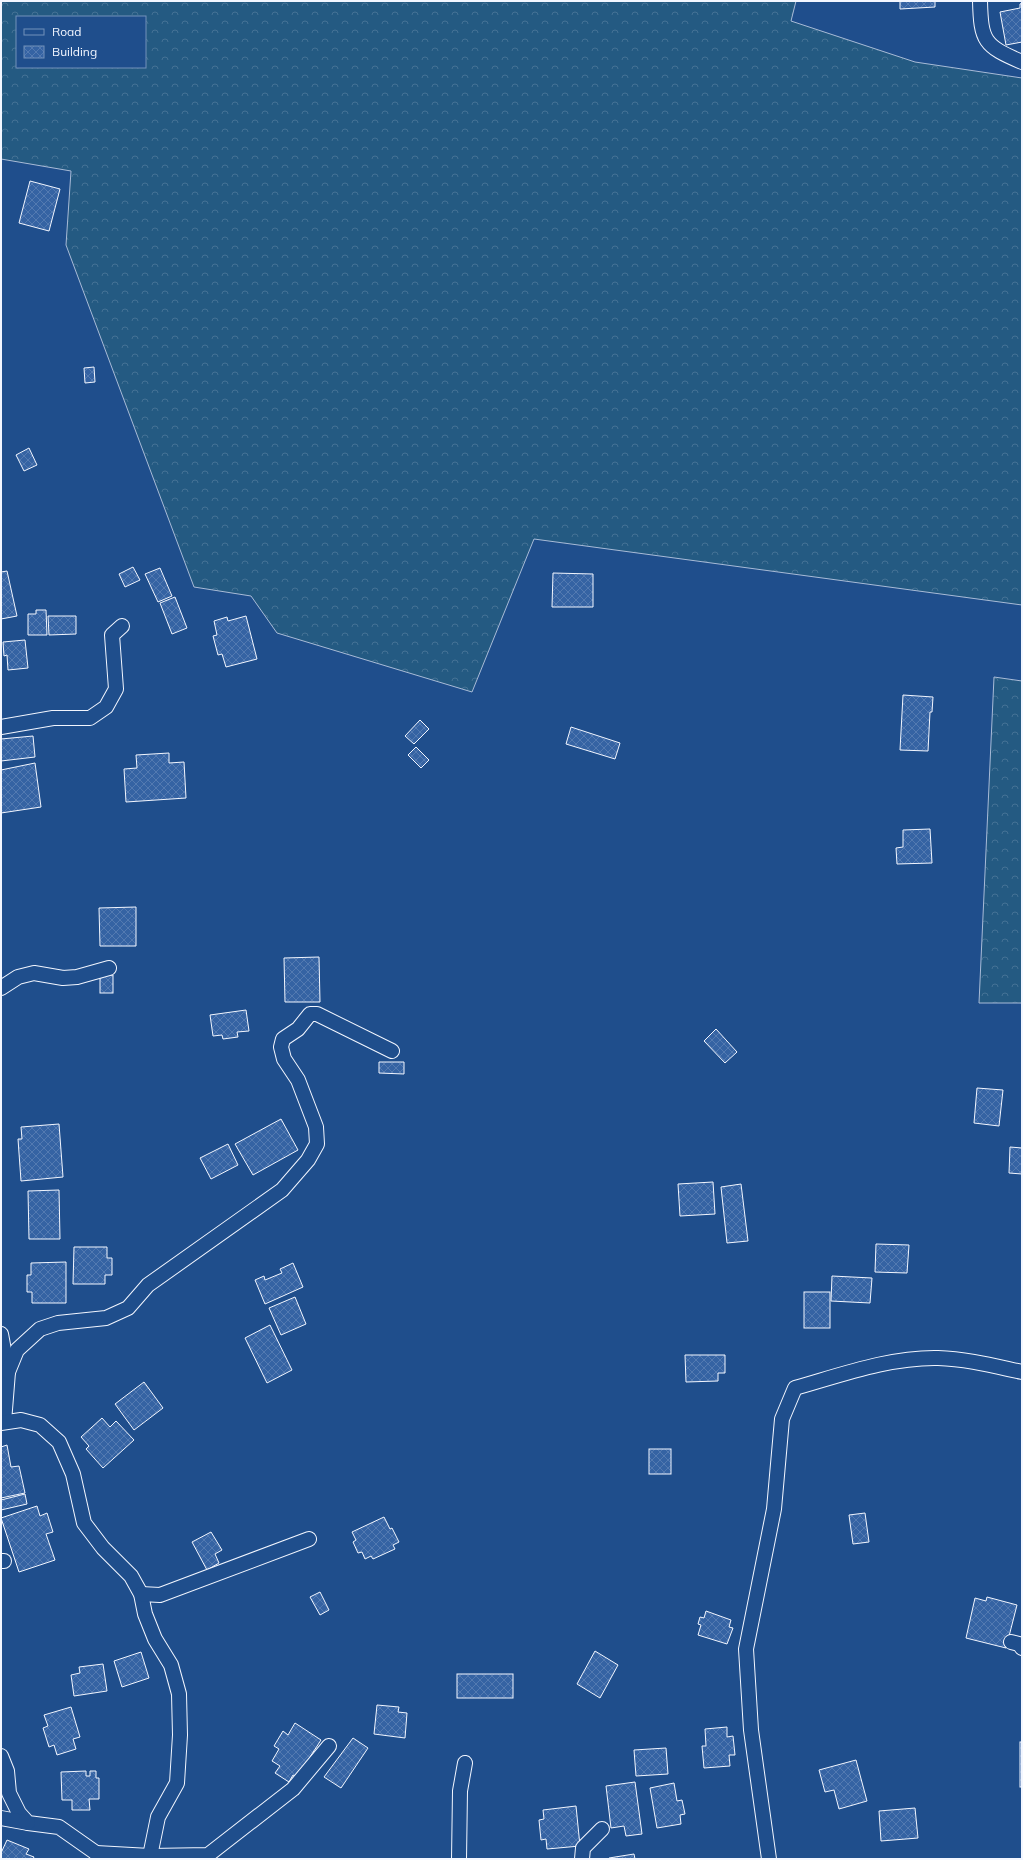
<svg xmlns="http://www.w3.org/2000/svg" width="1023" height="1860" font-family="Mulish,sans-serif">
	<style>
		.forest { fill: url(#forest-crowns); stroke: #a8bbd7; fill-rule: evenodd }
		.building { fill: url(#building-cross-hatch); stroke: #f2f6ff }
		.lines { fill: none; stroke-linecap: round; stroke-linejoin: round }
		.minor-casing { stroke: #f2f6ff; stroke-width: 16 }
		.minor { stroke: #1f4e8c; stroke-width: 14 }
	</style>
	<defs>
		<pattern id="forest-crowns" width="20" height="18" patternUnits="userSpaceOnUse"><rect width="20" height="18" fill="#245a82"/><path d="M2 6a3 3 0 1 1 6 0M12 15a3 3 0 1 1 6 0" fill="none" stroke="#447295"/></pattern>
		<pattern id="building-cross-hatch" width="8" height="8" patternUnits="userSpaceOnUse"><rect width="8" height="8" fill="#3563a3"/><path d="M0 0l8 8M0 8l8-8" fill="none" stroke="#537ab1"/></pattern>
	</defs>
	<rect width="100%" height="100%" fill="#1f4e8c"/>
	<!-- forest -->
	<g class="forest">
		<path d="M1 1H796L791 21 915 62 1022 78V605L534 539 472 692 277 633 251 596 194 587 66 245 71 171 1 159ZM17 17H145V67H17Z"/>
		<path d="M994 677 1022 681V1003H979Z"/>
	</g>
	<!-- building -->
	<g class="building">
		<path d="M900 1H935V7L900 9Z"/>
		<path d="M1022 3V42L1006 45 1000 12 1020 8V4Z"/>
		<path d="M30 181 60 189 49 231 19 223Z"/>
		<path d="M94 367 95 382 85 383 84 368Z"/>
		<path d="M29 448 37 465 24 471 16 455Z"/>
		<path d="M133 567 140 580 125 587 119 574Z"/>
		<path d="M160 568 172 596 158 602 145 574Z"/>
		<path d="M7 571 17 616 1 619V572Z"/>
		<path d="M553 573 593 574V607H552Z"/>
		<path d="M175 597 187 628 172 634 160 603Z"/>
		<path d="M36 610H46L47 635H28V614H36Z"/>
		<path d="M48 616H76V634L49 635Z"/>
		<path d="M246 616 257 659 226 667 222 654 218 655 213 636 217 635 214 621 227 617 228 621Z"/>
		<path d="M25 640 28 668 8 670 7 655 4 656 3 642Z"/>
		<path d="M903 695 933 697 932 712H930L928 751 900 750Z"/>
		<path d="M420 720 429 729 414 744 405 736Z"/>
		<path d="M571 727 620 743 615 759 566 744Z"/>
		<path d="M33 736 35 757 1 761V739Z"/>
		<path d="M416 747 429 760 421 768 408 755Z"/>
		<path d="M169 753V763L184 762 186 798 126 802 124 769 137 768 136 755Z"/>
		<path d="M35 763 41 807 1 813V770Z"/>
		<path d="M930 829 932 863 897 864 896 848 903 847V830Z"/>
		<path d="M136 907V946H100L99 908Z"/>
		<path d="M319 957 320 1002H285L284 958Z"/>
		<rect x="100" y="975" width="13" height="18"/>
		<path d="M246 1010 249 1031 237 1032 238 1037 223 1039 222 1035 213 1036 210 1015Z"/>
		<path d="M716 1029 737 1052 725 1063 704 1041Z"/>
		<path d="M379 1062H404V1074L379 1073Z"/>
		<path d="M977 1088 1003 1090 999 1126 974 1123Z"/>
		<path d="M281 1119 298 1150 253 1175 235 1144Z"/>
		<path d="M59 1124 63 1177 21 1181 18 1139H22L21 1127Z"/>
		<path d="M228 1144 238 1165 211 1179 200 1158Z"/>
		<path d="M1010 1147 1022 1148V1174L1009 1173Z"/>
		<path d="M713 1182 715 1214 680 1216 678 1184Z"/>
		<path d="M741 1184 748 1241 727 1243 721 1187Z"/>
		<path d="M59 1190 60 1239H29L28 1191Z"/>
		<path d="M876 1244 909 1245 907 1273 875 1272Z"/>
		<path d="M74 1247H107V1258H112V1275H105V1284H73Z"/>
		<path d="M66 1262V1303H32V1292H27V1275H31V1263Z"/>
		<path d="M293 1263 303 1287 265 1304 255 1280 264 1276 265 1280 282 1273 280 1269Z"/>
		<path d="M832 1276 872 1278 870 1303 831 1301Z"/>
		<rect x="804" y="1292" width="26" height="36"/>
		<path d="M295 1297 306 1324 281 1335 269 1308Z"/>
		<path d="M270 1325 292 1370 267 1383 245 1338Z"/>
		<path d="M685 1355H725V1373H718V1381L686 1382Z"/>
		<path d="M144 1382 163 1408 134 1430 115 1404Z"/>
		<path d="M102 1418 110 1427 116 1421 134 1440 103 1468 86 1449 89 1446 81 1437Z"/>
		<path d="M7 1445 11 1467 19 1466 25 1493 1 1498V1447Z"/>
		<rect x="649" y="1449" width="22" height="25"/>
		<path d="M25 1494 27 1504 1 1510V1500Z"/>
		<path d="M37 1506 40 1516 47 1513 53 1532 46 1534 55 1560 19 1572 1 1518Z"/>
		<path d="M865 1513 869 1542 853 1544 849 1515Z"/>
		<path d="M384 1517 390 1529 392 1528 399 1542 393 1545 395 1549 373 1559 371 1556 365 1559 362 1552 358 1553 353 1542 356 1540 352 1532Z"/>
		<path d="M211 1532 222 1550 215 1554 219 1563 207 1570 192 1542Z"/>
		<path d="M320 1592 329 1610 320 1615 310 1597Z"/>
		<path d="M987 1597 1017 1605 1006 1648 966 1638 975 1598 986 1601Z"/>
		<path d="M706 1611 731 1620 729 1627 733 1628 727 1644 698 1635 701 1625 698 1624 700 1617 704 1618Z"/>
		<path d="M595 1651 618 1665 600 1698 577 1684Z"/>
		<path d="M141 1652 149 1678 122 1687 114 1661Z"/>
		<path d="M103 1664 107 1691 74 1696 71 1675 80 1673 79 1667Z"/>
		<rect x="457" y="1674" width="56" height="24"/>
		<path d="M377 1705 399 1707 398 1712 407 1713 405 1738 374 1734Z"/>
		<path d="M71 1707 80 1737 73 1739 76 1749 57 1755 54 1745 49 1747 43 1728 48 1726 44 1715Z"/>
		<path d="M295 1723 321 1740 297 1777 293 1775 289 1782 275 1773 280 1766 272 1761 279 1749 274 1746 283 1731 288 1735Z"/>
		<path d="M727 1727V1737L733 1736 735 1755H729L730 1766 704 1768 702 1746H706L705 1729Z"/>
		<path d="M353 1738 368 1748 341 1788 324 1777Z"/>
		<rect x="1020" y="1742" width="2" height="45"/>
		<path d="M666 1748 668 1774 636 1776 634 1750Z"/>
		<path d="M856 1760 867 1801 839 1809 834 1790 825 1792 819 1770Z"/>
		<path d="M86 1771V1776H90V1771H96V1778H99V1799H89L90 1810H72V1800H62L61 1772Z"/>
		<path d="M635 1782 642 1834 626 1836 624 1826 611 1828 606 1786Z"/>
		<path d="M674 1783 677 1801 682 1800 685 1814 680 1815 681 1824 657 1828 650 1788Z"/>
		<path d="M576 1806 580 1846 547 1849 546 1839 541 1840 539 1820 544 1819 543 1810Z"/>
		<path d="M915 1808 918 1838 881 1841 879 1811Z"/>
		<path d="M7 1840 29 1849 26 1854 34 1857 33 1859H1V1853Z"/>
		<path d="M634 1854 635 1859H609V1858Z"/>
	</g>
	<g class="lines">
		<defs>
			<g id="minor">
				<path d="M980 1C981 41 984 46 1022 62"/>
				<path d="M1 727 53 718H90L106 707 116 689 112 635 122 626"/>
				<path d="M1 988 18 977 34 973 63 978 77 977 109 968"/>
				<path d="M1 1334 8 1372 4 1422"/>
				<path d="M8 1372 17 1350 40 1329 58 1323 106 1318 128 1308 148 1285 282 1190 308 1160 317 1144 316 1127 298 1080 284 1059 281 1047 283 1039 298 1029 310 1014H317L392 1051"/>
				<path d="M1 1423 21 1420 40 1425 59 1442 73 1474 84 1523 103 1548 131 1576 141 1594 145 1614 155 1639 171 1665 179 1694 180 1735 177 1783 158 1817 150 1856"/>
				<path d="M1 1561H4"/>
				<path d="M141 1594 160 1595 309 1539"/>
				<path d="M1011 1642 1019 1644 1022 1648"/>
				<path d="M1 1756 7 1771 9 1793 19 1813 28 1823 59 1827 96 1853 99 1859"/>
				<path d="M1 1818 28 1823"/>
				<path d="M96 1853 150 1856 208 1855 293 1789 329 1746"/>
				<path d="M459 1859 460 1791 465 1763"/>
				<path d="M582 1859 583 1848 602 1829"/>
				<path d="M769 1859 751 1730 746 1649 774 1509 782 1419 795 1388C841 1375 890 1357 938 1358 967 1359 994 1366 1022 1372"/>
			</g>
		</defs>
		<!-- minor casing -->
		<use href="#minor" class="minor-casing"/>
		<!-- minor -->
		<use href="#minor" class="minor"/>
	</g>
	<!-- border -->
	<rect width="1023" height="1860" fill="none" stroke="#f2f6ff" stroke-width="4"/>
	<!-- legend -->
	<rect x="16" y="16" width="130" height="52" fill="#1f4e8c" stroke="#7391ba"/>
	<rect x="24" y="29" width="20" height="6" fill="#1f4e8c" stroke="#7391ba"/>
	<text x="52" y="36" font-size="12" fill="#f2f6ff">Road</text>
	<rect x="24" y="46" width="20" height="12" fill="url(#building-cross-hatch)" stroke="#7391ba"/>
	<text x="52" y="56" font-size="12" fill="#f2f6ff">Building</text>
</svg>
